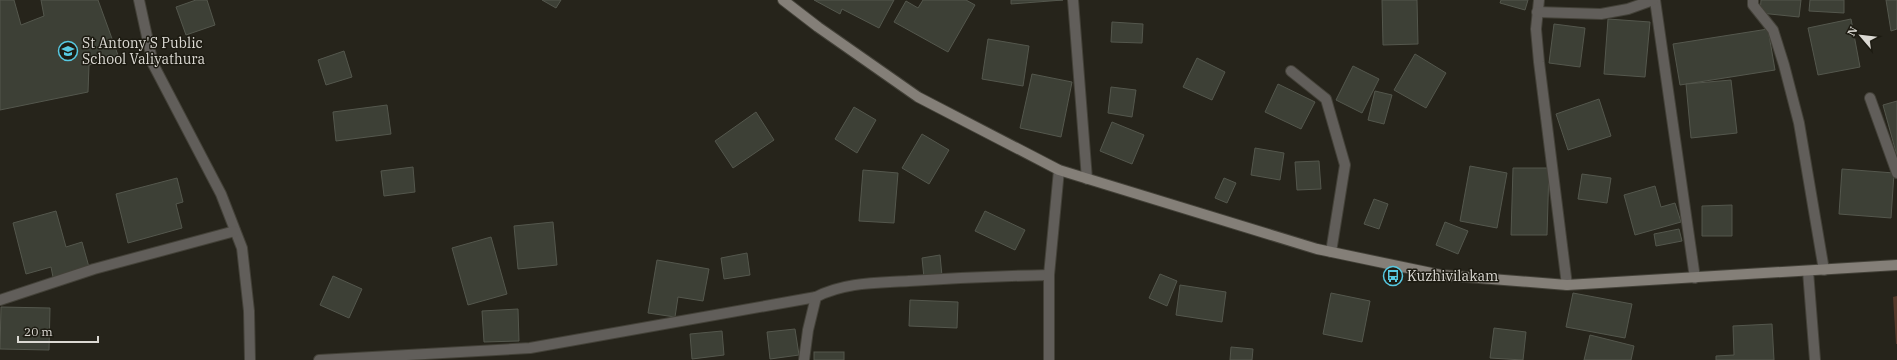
<svg xmlns="http://www.w3.org/2000/svg" width="1897" height="360" font-family="'IBM Plex Serif',serif">
	<style>
		.green { fill: #53392a }
		.building { fill: #3d4036; stroke: #54574d }
		.lines { fill: none; stroke-linecap: round; stroke-linejoin: round }
		.minor-casing { stroke: #434138; stroke-width: 12 }
		.secondary-casing { stroke: #434138; stroke-width: 12 }
		.minor { stroke: #615e5a; stroke-width: 10 }
		.secondary { stroke: #847f78; stroke-width: 10 }
		.labels { text-anchor: middle; dominant-baseline: central; stroke-width: 3; stroke-linejoin: round; paint-order: stroke }
		.poi-label { font-size: 14px; fill: #dbd9d3; stroke: #1d1b12; text-anchor: start }
	</style>
	<rect width="100%" height="100%" fill="#26241b"/>
	<!-- green -->
	<path class="green" d="M1897 296V344H1896L1893 297Z"/>
	<!-- building -->
	<g class="building">
		<path d="M0 0H14L21 25 44 16 41 0H98L119 58 89 65 88 92 0 110Z"/>
		<path d="M196 0H207L215 25 186 35 176 7Z"/>
		<path d="M542 0H561L556 8Z"/>
		<path d="M814 0H894L879 28 842 9 840 14Z"/>
		<path d="M923 0H966L975 5 948 52 894 22 906 1 918 8Z"/>
		<path d="M1011 0H1063L1011 4Z"/>
		<path d="M1382 0H1417L1418 44 1383 45Z"/>
		<path d="M1501 0H1528L1525 10 1500 3Z"/>
		<path d="M1761 0H1801L1799 17 1760 13Z"/>
		<path d="M1810 0H1844V13L1809 11Z"/>
		<path d="M1886 0H1897V29L1891 31Z"/>
		<path d="M1608 19 1650 22 1645 77 1604 74Z"/>
		<path d="M1851 19 1860 67 1818 75 1808 28Z"/>
		<path d="M1112 22 1143 24 1142 43 1111 42Z"/>
		<path d="M1554 24 1585 28 1580 67 1549 63Z"/>
		<path d="M1768 29 1775 70 1680 85 1673 44Z"/>
		<path d="M988 39 1029 46 1023 86 982 79Z"/>
		<path d="M344 51 352 77 326 85 318 60Z"/>
		<path d="M1415 54 1446 73 1426 108 1394 90Z"/>
		<path d="M1197 58 1225 72 1212 100 1183 87Z"/>
		<path d="M1353 66 1379 79 1362 113 1336 100Z"/>
		<path d="M1032 74 1072 82 1061 137 1020 128Z"/>
		<path d="M1731 80 1737 133 1691 138 1686 84Z"/>
		<path d="M1278 84 1315 102 1301 129 1265 112Z"/>
		<path d="M1111 87 1136 90 1132 117 1108 113Z"/>
		<path d="M1375 91 1392 95 1384 124 1368 120Z"/>
		<path d="M1599 99 1611 136 1568 150 1556 114Z"/>
		<path d="M1897 101V156L1883 105Z"/>
		<path d="M387 105 391 134 336 141 333 112Z"/>
		<path d="M854 107 876 120 857 153 835 139Z"/>
		<path d="M756 112 774 140 733 168 715 141Z"/>
		<path d="M1112 122 1144 135 1132 164 1100 151Z"/>
		<path d="M922 134 949 150 929 184 902 168Z"/>
		<path d="M1255 148 1284 153 1280 180 1251 175Z"/>
		<path d="M1319 161 1321 189 1297 190 1295 162Z"/>
		<path d="M1470 166 1507 173 1497 228 1460 221Z"/>
		<path d="M413 167 415 192 384 196 381 171Z"/>
		<path d="M1513 168H1549L1547 235H1511Z"/>
		<path d="M1842 169 1894 173 1891 218 1839 214Z"/>
		<path d="M863 170 898 173 894 223 859 221Z"/>
		<path d="M1582 174 1611 178 1607 203 1578 199Z"/>
		<path d="M177 178 183 202 176 204 182 228 128 243 116 194Z"/>
		<path d="M1224 178 1236 183 1227 203 1215 198Z"/>
		<path d="M1655 186 1661 207 1675 203 1681 222 1635 235 1624 195Z"/>
		<path d="M1374 199 1388 204 1379 229 1364 224Z"/>
		<path d="M1732 205V236H1702V206Z"/>
		<path d="M56 211 66 247 82 242 89 267 53 277 51 267 26 274 13 223Z"/>
		<path d="M985 211 1025 230 1015 250 975 231Z"/>
		<path d="M553 222 557 265 518 269 514 226Z"/>
		<path d="M1445 222 1468 231 1458 254 1436 245Z"/>
		<path d="M1679 229 1682 241 1656 246 1654 234Z"/>
		<path d="M491 237 507 294 468 305 452 248Z"/>
		<path d="M747 253 750 275 724 279 721 258Z"/>
		<path d="M940 255 942 276 924 278 922 258Z"/>
		<path d="M657 260 709 269 703 301 678 297 675 317 648 313Z"/>
		<path d="M1160 274 1177 281 1167 306 1149 298Z"/>
		<path d="M333 276 362 289 349 318 320 305Z"/>
		<path d="M1180 285 1226 292 1222 322 1176 315Z"/>
		<path d="M1331 293 1370 301 1362 342 1323 334Z"/>
		<path d="M1573 293 1632 304 1625 338 1566 327Z"/>
		<path d="M910 300 958 302 957 328 909 326Z"/>
		<path d="M1 307 50 308 49 350 0 349Z"/>
		<path d="M518 309 519 341 484 342 482 311Z"/>
		<path d="M1772 324 1774 360H1716V356L1734 355 1733 326Z"/>
		<path d="M1494 328 1526 332 1523 360 1490 358Z"/>
		<path d="M795 329 799 355 770 359 767 332Z"/>
		<path d="M722 331 724 355 692 359 690 334Z"/>
		<path d="M1590 335 1634 346 1631 360H1584Z"/>
		<path d="M1231 347 1253 349 1252 360H1230Z"/>
		<rect x="814" y="352" width="30" height="8"/>
	</g>
	<g class="lines">
		<defs>
			<g id="minor">
				<path d="M139 0 153 64 221 194 242 248 249 311 250 360"/>
				<path d="M1073 0 1087 179"/>
				<path d="M1539 0 1536 29 1539 62 1567 285"/>
				<path d="M1655 0 1695 278"/>
				<path d="M1753 0V5L1773 30 1784 65 1799 123 1824 270"/>
				<path d="M1537 12 1601 14 1628 9 1653 0"/>
				<path d="M1291 71 1326 99 1345 165 1331 252"/>
				<path d="M1870 98 1897 173"/>
				<path d="M1808 271 1815 360"/>
				<path d="M0 300 94 269 235 231"/>
				<path d="M319 360 530 348 816 297"/>
				<path d="M804 360 808 330 816 297C845 282 877 283 909 281 956 278 1002 276 1049 275"/>
				<path d="M1049 360V275L1059 170"/>
			</g>
			<path id="secondary" d="M783 0 818 27 918 97 1059 170 1317 249 1441 275 1567 285 1897 265"/>
		</defs>
		<!-- minor casing -->
		<use href="#minor" class="minor-casing"/>
		<!-- secondary casing -->
		<use href="#secondary" class="secondary-casing"/>
		<!-- minor -->
		<use href="#minor" class="minor"/>
		<!-- secondary -->
		<use href="#secondary" class="secondary"/>
	</g>
	<!-- icons -->
	<defs>
		<symbol id="school-ring" viewBox="-11 -11 22 22"><circle r="9.5" fill="#1d1b12" stroke="#57c9e2" stroke-width="1.5"/><path d="M0-5L7-2L0 1L-7-2ZM-4 1L0 2.5L4 1V4Q0 6-4 4Z" fill="#57c9e2"/></symbol>
		<symbol id="bus-ring" viewBox="-11 -11 22 22"><circle r="9.5" fill="#1d1b12" stroke="#57c9e2" stroke-width="1.5"/><path d="M-5-6H5V4H4V6H2V4H-2V6H-4V4H-5ZM-3.5-4V0h7V-4ZM-3.5 1.2v1.5H-2V1.2ZM2 1.2v1.5H3.5V1.2Z" fill="#57c9e2"/></symbol>
	</defs>
	<g fill-rule="evenodd">
		<use href="#school-ring" x="57" y="40" width="22" height="22"/>
		<use href="#bus-ring" x="1382" y="265" width="22" height="22"/>
	</g>
	<g class="labels">
		<!-- poi labels -->
		<g class="poi-label">
			<text x="82" y="43">St Antony'S Public<tspan x="82" dy="16">School Valiyathura</tspan></text>
			<text x="1407" y="276">Kuzhivilakam</text>
		</g>
	</g>
	<!-- north arrow -->
	<g transform="translate(1861 36) rotate(298)" stroke="#1d1b12" stroke-width="3" paint-order="stroke">
	<path d="M0-3L7 15L0 10L-7 15Z" fill="#dbd9d3"/>
	<text y="-6" font-size="11" font-weight="bold" text-anchor="middle" fill="#dbd9d3">N</text>
	</g>
	<!-- scale -->
	<path d="M18 336v6h80v-6" fill="none" stroke="#dbd9d3" stroke-width="2"/>
	<text x="24" y="336" font-size="12" fill="#dbd9d3" stroke="#1d1b12" stroke-width="3" paint-order="stroke">20 m</text>
</svg>
